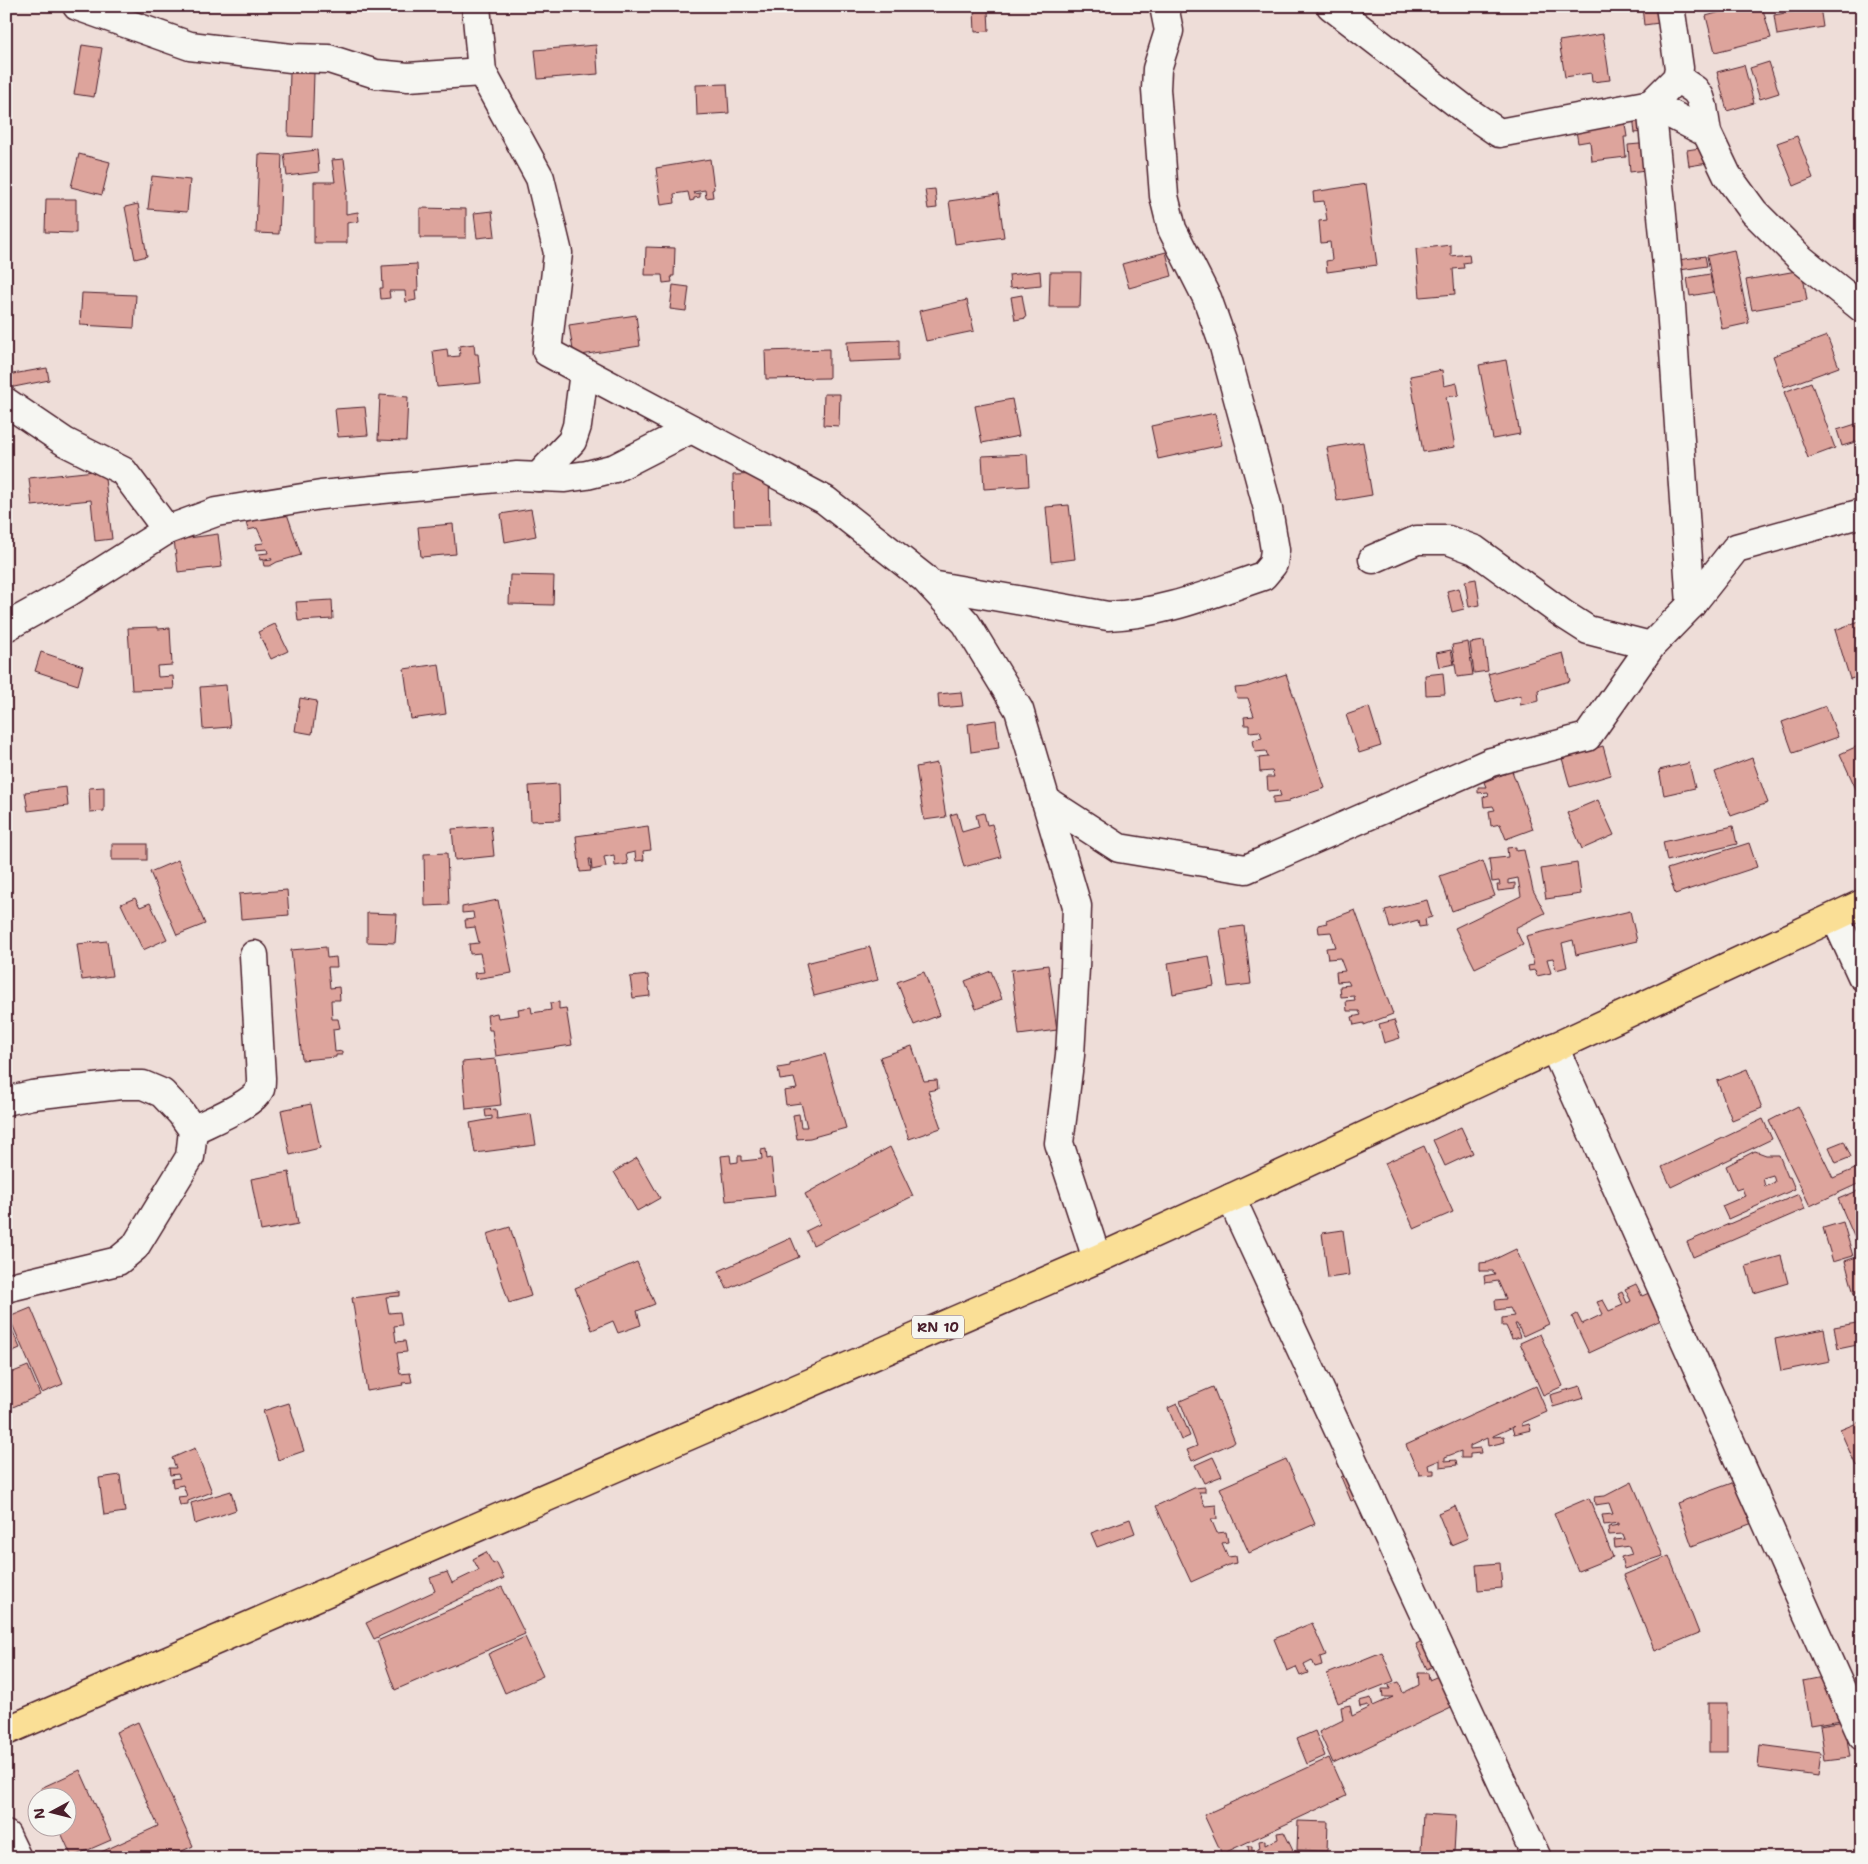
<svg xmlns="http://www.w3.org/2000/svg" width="1868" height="1864" font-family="'Shantell Sans',sans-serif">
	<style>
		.building { fill: #dda49c; stroke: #4a1f2b; fill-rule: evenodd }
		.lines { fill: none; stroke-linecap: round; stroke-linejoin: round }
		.minor-casing { stroke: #4a1f2b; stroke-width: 31 }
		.major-casing { stroke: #4a1f2b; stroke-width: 31 }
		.minor { stroke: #f6f6f2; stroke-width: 28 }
		.major { stroke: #fadf96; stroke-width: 28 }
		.labels { text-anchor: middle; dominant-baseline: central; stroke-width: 4.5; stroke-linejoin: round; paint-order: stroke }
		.shield { fill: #f6f6f2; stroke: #7e6067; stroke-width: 1 }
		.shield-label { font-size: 14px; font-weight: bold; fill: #4a1f2b }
	</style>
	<rect width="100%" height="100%" fill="#eeddd8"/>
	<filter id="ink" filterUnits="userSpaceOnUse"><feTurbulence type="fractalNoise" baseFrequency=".02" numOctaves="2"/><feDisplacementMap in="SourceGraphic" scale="10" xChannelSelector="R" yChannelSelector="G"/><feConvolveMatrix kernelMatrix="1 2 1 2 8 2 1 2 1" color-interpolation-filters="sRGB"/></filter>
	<g filter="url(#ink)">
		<!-- building -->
		<g class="building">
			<path d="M1656 6 1659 23 1644 25 1642 7Z"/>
			<path d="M1742 6H1762L1771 38 1715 52 1706 16Z"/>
			<path d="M1820 7 1823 27 1777 35 1774 15Z"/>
			<path d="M974 10H988L989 31 975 32Z"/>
			<path d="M1603 34 1610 80 1592 82 1591 73 1565 77 1559 41Z"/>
			<path d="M82 45 102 48 94 97 74 94Z"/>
			<path d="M596 45 598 74 538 79 535 50Z"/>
			<path d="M1769 62 1779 93 1760 99 1750 68Z"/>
			<path d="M1744 65 1754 103 1727 111 1717 72Z"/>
			<path d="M290 73H314L312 137 288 136Z"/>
			<path d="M727 84 729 113 697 115 696 85Z"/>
			<path d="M1648 113 1650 131 1635 133 1633 115Z"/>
			<path d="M1624 118 1627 137H1624L1626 157 1592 161 1590 141 1578 143 1575 124Z"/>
			<path d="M1797 136 1813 178 1794 186 1777 143Z"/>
			<path d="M1651 143 1653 169 1630 172 1628 145Z"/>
			<path d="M1706 147 1708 163 1689 166 1687 150Z"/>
			<path d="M317 150 319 172 287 176 284 154Z"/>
			<path d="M79 154 110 162 102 195 71 187Z"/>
			<path d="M259 154 282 155 279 234 256 233Z"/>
			<path d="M344 159 348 191H346V214L358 212 359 221 347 223V243H314V182H335L332 160Z"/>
			<path d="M710 159 714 189 712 190 713 197 706 198 705 190 693 192 694 194 700 193V197L694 198V200L690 201 688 192 674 194 675 203 661 205 656 168Z"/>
			<path d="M152 176 190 180 187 212 148 209Z"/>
			<path d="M1366 184 1377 265 1327 272 1326 261 1332 260 1330 242 1321 243 1319 221 1327 220 1324 201 1314 202 1313 192Z"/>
			<path d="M935 189 937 208 928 209 925 190Z"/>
			<path d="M998 194 1004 237 955 244 949 201Z"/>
			<path d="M46 199H76V233L45 232Z"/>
			<path d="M138 204 147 256 135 259 125 207Z"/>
			<path d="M420 208 466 209V238H420Z"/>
			<path d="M492 211 495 236 477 238 474 213Z"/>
			<path d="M1451 245V256L1469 254 1470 262 1463 263 1464 268 1453 269 1455 294 1420 297 1416 249Z"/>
			<path d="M646 247 675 248 674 276H671L672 282 663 283 662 275H645Z"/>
			<path d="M1734 250 1749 323 1722 329 1707 256Z"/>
			<path d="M1166 252 1172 276 1129 288 1122 264Z"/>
			<path d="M1705 256 1707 266 1680 270 1678 260Z"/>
			<path d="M417 264 418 290H415L416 300 406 302 405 291H389L390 298 381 299 380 288H383L382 266Z"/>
			<path d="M1802 270 1807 300 1752 310 1746 280Z"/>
			<path d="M1040 271 1041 285 1010 288 1009 275Z"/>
			<path d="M1050 272H1081L1080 307H1049Z"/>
			<path d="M1710 274 1713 292 1690 296 1687 278Z"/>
			<path d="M673 285 689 287 686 311 670 309Z"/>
			<path d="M82 293 136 295 134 328 80 325Z"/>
			<path d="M1022 295 1026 318 1015 320 1011 297Z"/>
			<path d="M967 300 974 331 926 341 919 311Z"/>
			<path d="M636 315 640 346 574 356 569 325Z"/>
			<path d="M1827 336 1839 367 1784 387 1773 356Z"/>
			<path d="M899 340V360L848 362 847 342Z"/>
			<path d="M474 344 475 354H478L481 383 437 387 433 351 447 349 448 357 460 356 459 346Z"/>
			<path d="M829 349V378L766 379 765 351Z"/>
			<path d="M1506 360 1520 434 1493 439 1479 365Z"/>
			<path d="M47 368 49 380 9 388 7 375Z"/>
			<path d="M1442 370 1444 386 1457 383 1459 395 1446 397 1455 447 1423 452 1410 376Z"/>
			<path d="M1811 382 1835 448 1808 458 1784 392Z"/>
			<path d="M824 394H840L839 426 823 425Z"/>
			<path d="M380 395 408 397 406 441 378 440Z"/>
			<path d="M1012 399 1019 436 982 443 975 406Z"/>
			<path d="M365 407 368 435 338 437 335 409Z"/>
			<path d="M1215 413 1222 445 1158 459 1151 426Z"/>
			<path d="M1862 422V440L1842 446 1837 430Z"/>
			<path d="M1363 442 1372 495 1337 501 1327 448Z"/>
			<path d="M1027 454 1029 486 984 489 982 456Z"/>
			<path d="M104 470 112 539 95 541 91 500 32 506 29 478Z"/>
			<path d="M769 474 770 525 734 526 733 475Z"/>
			<path d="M284 505 301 555 277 562 270 566H264L263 561 272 560 271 558 260 560 259 554 268 553 267 549 256 550 255 544 264 543 257 528 248 530 246 522 254 521 253 519Z"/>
			<path d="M1069 505 1075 559 1051 562 1046 507Z"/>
			<path d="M531 509 536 536 505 542 501 514Z"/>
			<path d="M453 524 456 554 421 557 418 527Z"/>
			<path d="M218 534 222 567 178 572 174 540Z"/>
			<path d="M510 575 554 576 553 605 509 604Z"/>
			<path d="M1476 579 1480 605 1469 607 1465 581Z"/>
			<path d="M1459 588 1464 609 1452 612 1447 591Z"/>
			<path d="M332 600 333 619 298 621 296 602Z"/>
			<path d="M1862 620V636L1856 638 1862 657V676L1850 679 1835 630Z"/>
			<path d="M275 624 288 651 271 659 258 632Z"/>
			<path d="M158 627V629L170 628 172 665 157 666 158 677 173 676 174 689 132 690 128 628Z"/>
			<path d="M1484 641 1488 671 1474 673 1470 643Z"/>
			<path d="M1468 642 1473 675 1457 677 1452 645Z"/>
			<path d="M1451 650 1454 664 1439 667 1436 653Z"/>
			<path d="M41 652 83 666 78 685 35 671Z"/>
			<path d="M1563 653 1570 681 1538 690 1539 701 1520 705 1521 695 1496 702 1488 674Z"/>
			<path d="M439 664 446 714 411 719 404 669Z"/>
			<path d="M1443 673 1445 694 1426 695 1425 675Z"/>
			<path d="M1286 674 1325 788 1289 800V802L1273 804V797L1281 796 1279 790 1268 791 1267 777H1274L1272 771 1260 772 1259 758 1268 757 1266 751 1255 752 1253 740 1262 738 1260 731 1249 732V725H1245L1244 717 1254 716 1248 698H1237L1235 688 1246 687Z"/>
			<path d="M226 685 230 727 203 729 200 687Z"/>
			<path d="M961 692 963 706 939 708 938 694Z"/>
			<path d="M300 698 317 701 312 734 295 731Z"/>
			<path d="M1826 706 1838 737 1793 753 1782 722Z"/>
			<path d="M1369 707 1381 746 1359 753 1346 715Z"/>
			<path d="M996 720 999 748 971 752 968 724Z"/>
			<path d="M1862 744V802L1840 754Z"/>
			<path d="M1603 746 1611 775 1570 787 1562 758Z"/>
			<path d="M1752 758 1768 803 1731 816 1715 772Z"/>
			<path d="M937 763 946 817 924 820 916 767Z"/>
			<path d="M1689 763 1695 788 1664 795 1659 770Z"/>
			<path d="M1512 771 1533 829 1506 839 1500 824 1491 826 1489 811 1495 810 1493 806 1484 807 1483 797 1489 795 1488 792 1478 793V787H1486L1484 782Z"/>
			<path d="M559 784 560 820 531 821 529 786Z"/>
			<path d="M66 787 68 806 28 811 25 792Z"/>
			<path d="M104 787V811L90 812 89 788Z"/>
			<path d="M1598 800 1614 835 1582 849 1567 813Z"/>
			<path d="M957 813 962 832 979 827 976 815 984 813 987 825 992 824 1001 857 964 867 950 815Z"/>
			<path d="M491 826 494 856 455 860 452 829Z"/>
			<path d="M648 826 651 850 643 851 644 860 636 861 635 852 626 854 628 864 615 866 614 855 604 857 606 867 592 870 591 859H589L591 871 580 872 576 836Z"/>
			<path d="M1733 826 1737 844 1667 861 1663 842Z"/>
			<path d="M1749 843 1757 867 1675 894 1667 869Z"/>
			<rect x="112" y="844" width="35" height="16"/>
			<path d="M1516 847V851L1524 850 1533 890 1545 913 1515 928 1523 945 1475 968 1455 928 1521 896 1518 878 1508 880V884L1515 883V889L1498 891 1497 885H1500L1499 881 1492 882 1489 859 1508 857 1507 848Z"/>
			<path d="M447 853 449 905 425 906 424 854Z"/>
			<path d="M178 860 205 924 177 935 150 872Z"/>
			<path d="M1483 861 1495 896 1452 911 1440 876Z"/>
			<path d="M1577 863 1581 894 1546 899 1541 869Z"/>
			<path d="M287 890 289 915 241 919 239 894Z"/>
			<path d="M135 898 140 907 150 903 167 939 143 950 121 904Z"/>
			<path d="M498 900 512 973 475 979 474 973 484 972 480 953 470 954 469 944 479 943 475 927 466 928 465 920 474 919 473 912 462 913V907Z"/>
			<path d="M1427 900 1432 917 1425 919 1426 926 1419 927 1418 920 1390 928 1385 910Z"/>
			<path d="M1355 910 1393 1014 1364 1025V1023L1354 1025 1352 1017 1361 1015 1359 1011H1347L1346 1001 1355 1000 1354 996 1341 997 1340 986 1350 985 1348 981 1337 982 1336 972 1345 971 1340 958 1328 959 1326 948 1336 947 1331 932 1319 933 1318 925 1327 923 1326 921Z"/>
			<path d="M1630 911 1637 941 1576 955 1573 940 1562 943 1567 967 1556 970 1553 958 1547 959 1551 973 1537 976 1535 970 1529 971 1528 966 1534 965 1526 936Z"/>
			<path d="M367 913 397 914 395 943 367 942Z"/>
			<path d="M1244 926 1251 984 1228 987 1220 929Z"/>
			<path d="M107 941 112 976 82 980 77 944Z"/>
			<path d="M326 947 327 958 336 957 337 967H328L330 988 339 987 340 1000H331L332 1019H338L340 1028 333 1029 335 1052 342 1051V1055H336V1057L302 1060 291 950Z"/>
			<path d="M870 947 878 980 814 996 806 963Z"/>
			<path d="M1209 956 1214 986 1173 994 1168 963Z"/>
			<path d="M1048 965 1057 1030 1019 1035 1011 970Z"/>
			<path d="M991 971 1002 999 976 1009 965 981Z"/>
			<path d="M924 972 940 1015 914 1025 897 982Z"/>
			<path d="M648 975 650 996 633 998 630 977Z"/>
			<path d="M559 1002V1009L566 1008 572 1045 496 1056 492 1030H489L487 1015 497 1013 498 1018 519 1015 518 1009 531 1007 532 1013 551 1010 550 1003Z"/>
			<path d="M1394 1020 1400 1038 1384 1043 1379 1024Z"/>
			<path d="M912 1046 924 1081 937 1080 938 1089 928 1091 941 1128 909 1139 880 1057Z"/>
			<path d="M825 1054 846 1128 810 1138 797 1139 793 1115 799 1114 801 1127H807L801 1103 786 1105 784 1091 797 1089 794 1078 780 1080 778 1068 790 1066V1063Z"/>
			<path d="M496 1059 501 1105 466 1109 462 1062Z"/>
			<path d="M1747 1069 1762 1108 1732 1120 1717 1081Z"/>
			<path d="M311 1104 320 1148 290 1155 281 1110Z"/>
			<path d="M1798 1106 1833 1178 1862 1166V1182L1810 1206 1769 1121Z"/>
			<path d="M496 1109 497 1119 531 1114 536 1145 475 1153 470 1123 492 1119V1116L486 1117 485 1110Z"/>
			<path d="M1763 1119 1772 1139 1671 1187 1662 1167Z"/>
			<path d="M1461 1127 1473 1153 1445 1166 1433 1140Z"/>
			<path d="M1844 1141 1851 1157 1836 1163 1829 1147Z"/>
			<path d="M1424 1146 1453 1212 1414 1229 1385 1163Z"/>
			<path d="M890 1147 913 1196 813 1245 806 1231 820 1224 805 1194Z"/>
			<path d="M766 1149 767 1159 771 1158 775 1196 726 1201 721 1156 730 1155 731 1163 738 1162V1156H742V1161L762 1159 761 1150Z"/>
			<path d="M1755 1151 1766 1155H1779L1788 1177H1790L1795 1189 1728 1219 1722 1206 1745 1196 1742 1188 1736 1190 1726 1166ZM1773 1175 1775 1182 1765 1187 1763 1178Z"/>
			<path d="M637 1158 660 1198 637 1211 614 1172Z"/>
			<path d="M289 1172 298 1224 261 1231 251 1179Z"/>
			<path d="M1862 1189V1238L1856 1241 1838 1199Z"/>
			<path d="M1799 1194 1805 1209 1693 1257 1687 1242Z"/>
			<path d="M1843 1222 1853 1256 1833 1262 1823 1228Z"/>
			<path d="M510 1227 531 1296 509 1303 487 1234Z"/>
			<path d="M1343 1230 1349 1275 1328 1278 1322 1233Z"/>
			<path d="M791 1238 799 1257 727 1289 719 1271Z"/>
			<path d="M1516 1249 1549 1324 1523 1336 1517 1324H1515L1520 1337 1512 1339 1506 1326H1502V1318L1514 1316 1510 1308 1496 1310 1495 1300 1506 1299 1498 1281 1485 1283 1484 1276 1495 1274 1493 1271H1480V1263L1489 1262Z"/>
			<path d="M1862 1255V1292L1854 1294 1845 1261Z"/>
			<path d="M1781 1256 1788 1283 1754 1293 1746 1266Z"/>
			<path d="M637 1262 655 1304 637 1311 641 1325 618 1333 613 1321 592 1330 575 1288Z"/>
			<path d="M1636 1284 1642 1296 1649 1293 1661 1320 1589 1353 1572 1317 1577 1314 1582 1324 1603 1314 1597 1302 1603 1300 1609 1311 1623 1305 1618 1294 1622 1292 1627 1303 1631 1301 1625 1289Z"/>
			<path d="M400 1292V1296L386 1297 389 1313 400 1312 402 1325 394 1326 396 1342 405 1341 407 1352 397 1353 400 1374 410 1373 412 1382 402 1383 403 1385 367 1391 352 1298Z"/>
			<path d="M31 1308 63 1384 42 1393 9 1317Z"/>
			<path d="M6 1316 20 1348 6 1354Z"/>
			<path d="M1862 1322V1344L1838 1349 1834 1327Z"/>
			<path d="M1824 1329 1830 1361 1781 1371 1775 1339Z"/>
			<path d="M1540 1334 1563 1386 1543 1395 1520 1343Z"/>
			<path d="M28 1366 40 1395 6 1410V1375Z"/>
			<path d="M1536 1386 1547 1412 1522 1423V1426L1529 1424 1531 1430 1514 1434 1512 1428 1515 1426 1493 1436V1437L1504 1436 1505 1442 1488 1446 1487 1438 1470 1446V1449L1480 1448 1481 1453 1470 1454V1458H1461V1451L1445 1457V1461L1456 1460 1457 1465 1440 1467V1460L1428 1465 1429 1470H1434V1474L1419 1475 1418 1470H1417L1406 1445Z"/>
			<path d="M1580 1386 1584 1398 1553 1407 1550 1395Z"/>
			<path d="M1213 1387 1235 1442 1192 1461 1187 1450 1197 1446 1180 1401Z"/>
			<path d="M289 1403 304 1451 278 1460 263 1411Z"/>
			<path d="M1177 1404 1190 1436 1181 1440 1168 1408Z"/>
			<path d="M1862 1421V1464L1856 1466 1840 1430Z"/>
			<path d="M195 1448 212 1492 188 1501V1504L180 1505 178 1497 187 1496 183 1485 173 1487 172 1479 180 1478 178 1474 170 1475 169 1468H176L172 1458Z"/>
			<path d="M1213 1457 1222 1476 1204 1483 1195 1465Z"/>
			<path d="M1286 1459 1315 1524 1249 1553 1220 1488Z"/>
			<path d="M1354 1471 1365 1496 1351 1501 1341 1477Z"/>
			<path d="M120 1475 125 1512 104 1515 99 1478Z"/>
			<path d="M1743 1479 1758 1521 1692 1546 1677 1503Z"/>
			<path d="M1632 1482 1663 1556 1624 1569 1621 1557 1632 1554 1629 1546 1615 1548 1614 1540 1625 1539 1623 1534 1609 1535 1608 1527 1618 1525V1523L1604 1525 1602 1515 1613 1514 1609 1503 1595 1505 1594 1497 1605 1496Z"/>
			<path d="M1205 1487V1492H1199L1205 1506 1216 1505 1217 1519H1211L1217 1533 1226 1532 1228 1542 1222 1543 1228 1557 1236 1556 1237 1563 1231 1564 1191 1582 1156 1506 1194 1488Z"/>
			<path d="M231 1491 236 1510 195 1524 191 1503Z"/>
			<path d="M1589 1498 1613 1557 1578 1571 1554 1513Z"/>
			<path d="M1455 1506 1468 1538 1451 1545 1438 1513Z"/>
			<path d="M1130 1519 1135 1533 1097 1547 1091 1533Z"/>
			<path d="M486 1552 493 1564 496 1562 504 1578 374 1639 366 1623 435 1591 430 1578 447 1572 452 1583 479 1570 473 1559Z"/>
			<path d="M1669 1556 1699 1633 1655 1651 1624 1575Z"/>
			<path d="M1500 1563 1502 1588 1478 1590 1476 1565Z"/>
			<path d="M502 1587 525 1634 395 1690 377 1641Z"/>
			<path d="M1312 1623 1326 1655 1320 1657 1322 1665 1315 1667 1312 1660 1304 1664 1308 1673 1300 1676 1296 1667 1287 1671 1274 1639Z"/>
			<path d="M525 1637 543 1676 505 1693 488 1654Z"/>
			<path d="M1430 1637 1441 1662 1427 1669 1416 1644Z"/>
			<path d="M1382 1652 1394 1681 1338 1703 1327 1674Z"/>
			<path d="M1448 1672 1462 1703 1333 1763 1319 1732 1343 1720 1341 1707 1350 1705 1352 1716 1369 1708 1368 1705 1360 1707 1359 1701 1371 1698 1373 1706 1393 1697H1383L1382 1689H1390L1389 1685 1399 1682 1403 1693 1419 1685 1418 1673H1428L1429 1680Z"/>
			<path d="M1833 1675 1841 1720 1811 1725 1803 1681Z"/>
			<rect x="1709" y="1703" width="18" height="49"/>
			<path d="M1844 1721 1850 1757 1825 1760 1820 1725Z"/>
			<path d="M138 1722 193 1846 167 1858H88L158 1826 116 1732Z"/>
			<path d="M1315 1731 1325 1756 1307 1764 1297 1739Z"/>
			<path d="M1760 1745 1821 1753 1818 1776 1758 1768Z"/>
			<path d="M1329 1758 1346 1796 1222 1854 1204 1815Z"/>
			<path d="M80 1770 111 1840 72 1857 58 1826H68V1796H45L41 1788Z"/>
			<path d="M1423 1814 1456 1816 1454 1853 1421 1851Z"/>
			<path d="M1298 1821 1328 1822 1327 1851 1297 1850Z"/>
			<path d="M1284 1832 1296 1857 1241 1858 1249 1853 1248 1846H1252V1852L1260 1848 1259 1841 1265 1840V1845L1278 1839 1277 1833Z"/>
		</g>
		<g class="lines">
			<defs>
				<g id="minor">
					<path d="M77 6 190 46 291 58 329 59 376 74 408 77 482 72"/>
					<path d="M476 6 482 72 540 178 558 253 547 352 825 500 924 578 966 623 1019 710 1077 906 1075 968 1070 1055 1059 1143 1097 1259"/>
					<path d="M1331 6 1467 111 1499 133 1651 104 1671 306 1691 605"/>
					<path d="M1670 6 1679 68 1677 78 1651 104 1707 133"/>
					<path d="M1677 78 1695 90 1700 97 1703 107 1707 133 1727 175 1754 212 1801 259 1862 308"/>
					<path d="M6 402 65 442 123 471 167 530"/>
					<path d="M538 477 572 441 577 426 584 372"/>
					<path d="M1373 559 1417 540H1448L1475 550 1563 614 1588 630 1651 646"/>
					<path d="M931 585 1108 616C1163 614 1212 593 1263 576L1273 564 1275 550 1268 509 1223 343 1207 298 1172 229 1164 196 1156 89 1157 69 1169 31 1164 6"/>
					<path d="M6 627 69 592 167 530 216 512 321 495 517 476 565 478 587 475 615 468 691 429"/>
					<path d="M1045 800 1119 848 1246 869 1491 762 1587 737 1651 646 1691 605 1736 548 1862 513"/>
					<path d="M1835 917 1862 976"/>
					<path d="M1554 1047 1862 1736"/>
					<path d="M6 1101 32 1095 121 1085H143L162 1093 181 1113 193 1130 190 1157 135 1247 118 1261 6 1288"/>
					<path d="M193 1130C208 1122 253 1105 260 1089 261 1086 261 1081 261 1078L254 955"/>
					<path d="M1231 1198 1537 1858"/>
					<path d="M6 1835 17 1858"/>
				</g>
				<path id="major" d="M6 1731 1097 1259 1231 1198 1862 904"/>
			</defs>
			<!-- minor casing -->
			<use href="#minor" class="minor-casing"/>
			<!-- major casing -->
			<use href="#major" class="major-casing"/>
			<!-- minor -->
			<use href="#minor" class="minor"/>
			<!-- major -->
			<use href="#major" class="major"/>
		</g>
	</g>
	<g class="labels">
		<!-- shield labels -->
		<rect class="shield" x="912" y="1315.5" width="52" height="23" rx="4"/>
		<g class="shield-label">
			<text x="938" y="1327">RN 10</text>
		</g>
	</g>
	<!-- margin -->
	<rect width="1868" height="1864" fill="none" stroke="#f6f6f2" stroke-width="25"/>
	<rect x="12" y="12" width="1843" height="1839" fill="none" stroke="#4a1f2b" stroke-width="2" filter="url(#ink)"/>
	<!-- north arrow -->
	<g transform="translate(52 1812) rotate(263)"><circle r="24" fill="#f6f6f2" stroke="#b1a0a2"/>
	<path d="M0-4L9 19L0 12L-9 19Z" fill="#4a1f2b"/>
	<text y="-8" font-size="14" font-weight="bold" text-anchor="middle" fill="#4a1f2b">N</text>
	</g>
</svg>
